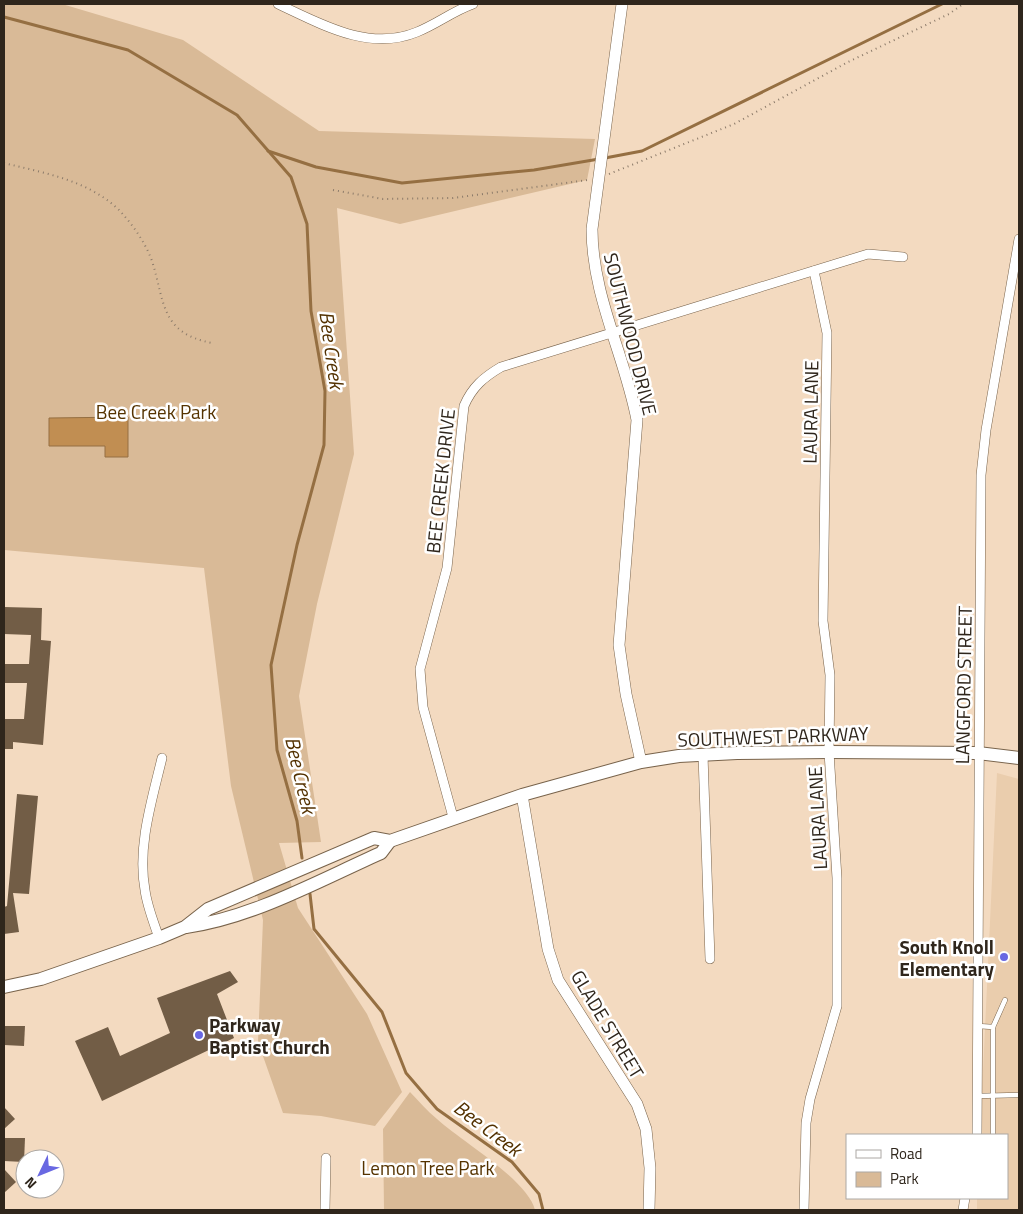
<svg xmlns="http://www.w3.org/2000/svg" width="1023" height="1214" font-family="'Titillium Web',sans-serif">
	<style>
		.built { fill: #eacdad }
		.green { fill: #d9ba97 }
		.water { fill: #c18e52; stroke: #956f42 }
		.lines { fill: none; stroke-linecap: round; stroke-linejoin: round }
		.stream { stroke: #956f42; stroke-width: 3 }
		.building { fill: #725d46 }
		.service-casing { stroke: #78634b; stroke-width: 5.5 }
		.minor-casing { stroke: #78634b; stroke-width: 10 }
		.tertiary-casing { stroke: #78634b; stroke-width: 12 }
		.secondary-casing { stroke: #78634b; stroke-width: 14 }
		.path { stroke: #8c7b6a; stroke-width: 2; stroke-dasharray: 1 4; stroke-linecap: butt }
		.service { stroke: #fff; stroke-width: 4.5 }
		.minor { stroke: #fff; stroke-width: 9 }
		.tertiary { stroke: #fff; stroke-width: 11 }
		.secondary { stroke: #fff; stroke-width: 12 }
		.poi-dot { fill: #6968e2; stroke: #fff; stroke-width: 2 }
		.labels { text-anchor: middle; dominant-baseline: central; stroke-width: 5; stroke-linejoin: round; paint-order: stroke }
		.street-label { font-size: 19px; fill: #2f261c; stroke: #fff }
		.park-label { font-size: 19px; fill: #530; stroke: #fff }
		.poi-label { font-size: 19px; font-weight: bold; fill: #2f261c; stroke: #fff; text-anchor: end }
		.water-label { font-size: 20px; font-style: italic; fill: #533100; stroke: #fff }
	</style>
	<rect width="100%" height="100%" fill="#f3dac0"/>
	<!-- built -->
	<path class="built" d="M997 773 1019 779V1210H977V1198H1007V1135H980Z"/>
	<!-- green -->
	<g class="green">
		<path d="M4 4H62L183 40 319 131 595 139 587 180 400 224 337 208 354 454 317 604 299 696 321 842 279 843 298 908 367 1014 402 1092 375 1126 321 1116 283 1113 258 1042 263 920 231 786 204 568 4 550Z"/>
		<path d="M410 1092C419 1101 427 1111 437 1119 461 1141 528 1180 535 1210H384L383 1129Z"/>
	</g>
	<!-- water -->
	<path class="water" d="M128 417V457H105V446H49V418Z"/>
	<g class="lines">
		<!-- stream -->
		<g class="stream">
			<path d="M4 17 128 50 237 115 291 177 307 224 311 311 325 391 324 445 297 545 271 665 277 750 297 821 302 858"/>
			<path d="M268 151 316 167 402 183 534 170 599 159"/>
			<path d="M605 158 642 151 942 4"/>
			<path d="M310 894 314 929 382 1012 406 1073 437 1109 512 1162 539 1194 543 1210"/>
		</g>
	</g>
	<!-- building -->
	<g class="building">
		<path d="M4 607 42 608 41 640 51 641 43 745 13 742V749H4V719H24L27 683H4V664H29L31 635 4 634Z"/>
		<path d="M17 794 38 796 29 894 13 893 19 932 4 934V907L7 906Z"/>
		<path d="M230 971 238 982 217 994 234 1038 102 1101 75 1041 108 1027 120 1056 170 1033 157 998Z"/>
		<path d="M4 1026H25L24 1046 4 1045Z"/>
		<path d="M4 1107 15 1119 4 1129Z"/>
		<path d="M5 1138H25L24 1162 4 1161Z"/>
		<path d="M4 1169 16 1182 4 1193Z"/>
	</g>
	<g class="lines">
		<defs>
			<g id="service">
				<path d="M978 1026 993 1027V1135"/>
				<path d="M993 1027 1005 1000"/>
				<path d="M977 1096 1019 1095"/>
			</g>
			<g id="minor">
				<path d="M278 4C321 24 369 52 417 32 437 24 453 11 473 4"/>
				<path d="M703 755 710 959"/>
				<path d="M453 817 423 707 420 669 447 568 464 406C472 387 484 377 501 367L868 254 903 257"/>
				<path d="M159 938C154 923 147 906 145 890 137 847 152 800 162 758"/>
				<path d="M977 1135 981 475 986 430 1019 239"/>
				<path d="M325 1210 326 1158"/>
				<path d="M804 1210 806 1123 810 1099 837 1006V878L829 752 830 675 823 621 827 333 814 271"/>
				<path d="M963 1210 965 1198"/>
			</g>
			<g id="tertiary">
				<path d="M622 4 592 229C592 296 625 356 637 420L619 645 626 694 641 762"/>
				<path d="M522 795 548 949 558 980 637 1104 646 1129 650 1168 649 1210"/>
			</g>
			<g id="secondary">
				<path d="M186 927C252 918 320 880 381 853L390 841"/>
				<path d="M4 987 41 979 159 938 185 927 208 909 374 838 390 841 522 795 641 762 679 756 737 753 829 752 978 753 1019 758"/>
			</g>
		</defs>
		<!-- service casing -->
		<use href="#service" class="service-casing"/>
		<!-- minor casing -->
		<use href="#minor" class="minor-casing"/>
		<!-- tertiary casing -->
		<use href="#tertiary" class="tertiary-casing"/>
		<!-- secondary casing -->
		<use href="#secondary" class="secondary-casing"/>
		<!-- path -->
		<g class="path">
			<path d="M4 163C44 173 88 180 119 210 133 225 145 242 152 261 165 302 160 333 212 343"/>
			<path d="M609 174 734 124 848 62 949 14 963 4"/>
			<path d="M333 190 383 199 453 198 588 180"/>
		</g>
		<!-- service -->
		<use href="#service" class="service"/>
		<!-- minor -->
		<use href="#minor" class="minor"/>
		<!-- tertiary -->
		<use href="#tertiary" class="tertiary"/>
		<!-- secondary -->
		<use href="#secondary" class="secondary"/>
	</g>
	<!-- markers -->
	<g class="poi-dot">
		<circle cx="1004" cy="957" r="5"/>
		<circle cx="199" cy="1035" r="5"/>
	</g>
	<g class="labels">
		<!-- street labels -->
		<g class="street-label">
			<text transform="translate(631 334) rotate(76)">SOUTHWOOD DRIVE</text>
			<text transform="translate(810 412) rotate(-89)">LAURA LANE</text>
			<text transform="translate(440 481) rotate(-84)">BEE CREEK DRIVE</text>
			<text transform="translate(963 685) rotate(-89)">LANGFORD STREET</text>
			<text transform="translate(773 736) rotate(-2)">SOUTHWEST PARKWAY</text>
			<text transform="translate(817 818) rotate(-93)">LAURA LANE</text>
			<text transform="translate(608 1024) rotate(59)">GLADE STREET</text>
		</g>
		<!-- park labels -->
		<g class="park-label">
			<text x="156" y="411">Bee Creek Park</text>
			<text x="428" y="1167">Lemon Tree Park</text>
		</g>
		<!-- poi labels -->
		<g class="poi-label">
			<text x="994" y="946">South Knoll<tspan x="994" dy="22">Elementary</tspan></text>
			<text x="209" y="1024" text-anchor="start">Parkway<tspan x="209" dy="22">Baptist Church</tspan></text>
		</g>
		<!-- water labels -->
		<g class="water-label">
			<text transform="translate(332 350) rotate(82)">Bee Creek</text>
			<text transform="translate(301 775) rotate(77)">Bee Creek</text>
			<text transform="translate(488 1128) rotate(37)">Bee Creek</text>
		</g>
	</g>
	<!-- border -->
	<rect width="1023" height="1214" fill="none" stroke="#2f261c" stroke-width="10"/>
	<!-- legend -->
	<rect x="846" y="1134" width="162" height="65" fill="#ffffff" stroke="#aca8a4"/>
	<rect x="856" y="1150" width="25" height="8" fill="#ffffff" stroke="#aca8a4"/>
	<text x="890" y="1159" font-size="15" fill="#2f261c">Road</text>
	<rect x="856" y="1172" width="25" height="15" fill="#d9ba97" stroke="#aca8a4"/>
	<text x="890" y="1184" font-size="15" fill="#2f261c">Park</text>
	<!-- north arrow -->
	<g transform="translate(40 1174) rotate(227)"><circle r="24" fill="#ffffff" stroke="#aca8a4"/>
	<path d="M0-4L9 19L0 12L-9 19Z" fill="#6968e2"/>
	<text y="-8" font-size="14" font-weight="bold" text-anchor="middle" fill="#2f261c">N</text>
	</g>
</svg>
